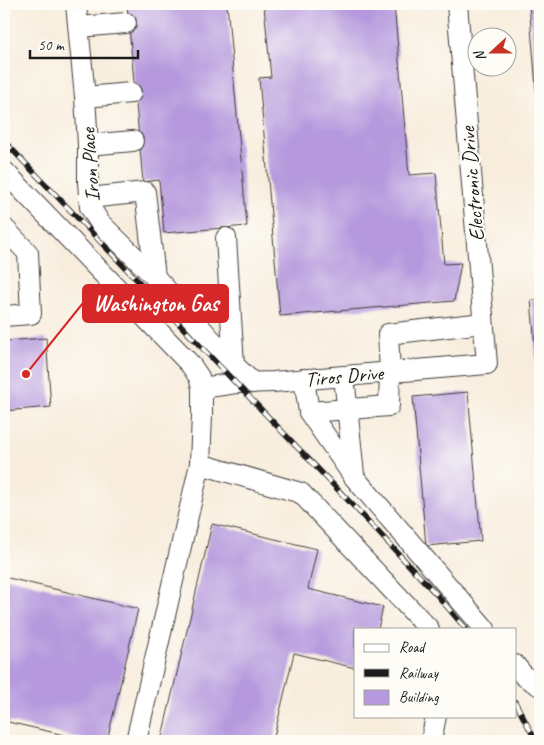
<svg xmlns="http://www.w3.org/2000/svg" width="544" height="745" font-family="Caveat,sans-serif">
	<style>
		.building { fill: #b598dd }
		.lines { fill: none; stroke-linecap: round; stroke-linejoin: round }
		.minor-casing { stroke: #3d3b39; stroke-width: 22 }
		.minor { stroke: #fff; stroke-width: 20 }
		.rail-casing { stroke: #1c1c1c; stroke-width: 5.5 }
		.rail { stroke: #fdfcf7; stroke-width: 4; stroke-dasharray: 11; stroke-linecap: butt }
		.labels { text-anchor: middle; dominant-baseline: central; stroke-width: 4.5; stroke-linejoin: round; paint-order: stroke }
		.street-label { font-size: 21px; fill: #1c1c1c; stroke: #fdfcf7 }
		.leader { fill: none; stroke: #d62828; stroke-width: 2 }
		.callout-dot { fill: #d62828; stroke: #fdfcf7; stroke-width: 2 }
		.callout { fill: #d62828; stroke: #d62828; stroke-width: 2 }
		.callout-label { font-size: 22px; text-anchor: middle; font-weight: bold; fill: #fff }
	</style>
	<rect width="100%" height="100%" fill="#fdfcf7"/>
	<filter id="ink" filterUnits="userSpaceOnUse"><feTurbulence type="fractalNoise" baseFrequency=".02" numOctaves="2"/><feDisplacementMap in="SourceGraphic" scale="10" xChannelSelector="R" yChannelSelector="G"/><feConvolveMatrix kernelMatrix="1 2 1 2 8 2 1 2 1" color-interpolation-filters="sRGB"/></filter>
	<filter id="wash" filterUnits="userSpaceOnUse"><feTurbulence type="fractalNoise" baseFrequency=".0096" numOctaves="4" result="noise"/><feDisplacementMap in="SourceGraphic" scale="20" xChannelSelector="R" yChannelSelector="G"/><feGaussianBlur stdDeviation="1.12" result="paint"/><feColorMatrix in="noise" values="0 0 0 0 0 0 0 0 0 0 0 0 0 0 0 0 0 1.4 0 .05"/><feComposite in="paint" operator="in"/></filter>
	<g filter="url(#wash)">
		<rect width="100%" height="100%" fill="#f8eddd"/>
		<g id="blocks">
			<!-- building -->
			<g class="building">
				<path d="M127 4H227L247 226 164 233 159 180 143 182Z"/>
				<path d="M289 4H394L409 175 436 173 444 264 461 263 454 301 280 316 259 78 271 77 264 6Z"/>
				<path d="M529 4H540V121L539 122Z"/>
				<path d="M531 300H540V390H539Z"/>
				<path d="M46 338 51 407 4 411V341Z"/>
				<path d="M468 392 481 541 426 546 413 397Z"/>
				<path d="M212 524 317 549 308 589 383 607 378 629H355V668L294 653 273 741H161Z"/>
				<path d="M4 577 138 609 107 741H90L4 721Z"/>
			</g>
		</g>
	</g>
	<g filter="url(#ink)">
		<use href="#blocks" fill-opacity="0" stroke="#3d3b39" stroke-width="1"/>
		<g class="lines">
			<defs>
				<g id="minor">
					<path d="M76 4 85 97 88 145V182L90 207 100 223 155 277 234 365 253 383"/>
					<path d="M79 27 126 23"/>
					<path d="M85 97 131 93"/>
					<path d="M88 145 133 141"/>
					<path d="M4 171 190 364 199 377 202 388V415L200 464 136 741"/>
					<path d="M89 198 145 192 155 277"/>
					<path d="M4 228 28 253 31 314 4 316"/>
					<path d="M226 238 234 365"/>
					<path d="M344 376 354 475"/>
					<path d="M304 379 309 412 354 477 485 629"/>
					<path d="M202 388 236 383 273 382 487 364 457 4"/>
					<path d="M309 412 389 406 390 372 388 334 483 323"/>
					<path d="M200 464 301 493 429 629"/>
					<path d="M515 665 524 676 540 686"/>
					<path d="M431 741 436 716"/>
				</g>
			</defs>
			<!-- minor casing -->
			<use href="#minor" class="minor-casing"/>
			<!-- minor -->
			<use href="#minor" class="minor"/>
			<defs>
				<g id="rail">
					<path d="M4 141 364 517 437 595 466 629"/>
					<path d="M515 702 536 741"/>
				</g>
			</defs>
			<!-- rail casing -->
			<use href="#rail" class="rail-casing"/>
			<!-- rail -->
			<use href="#rail" class="rail"/>
		</g>
	</g>
	<g class="labels">
		<!-- street labels -->
		<g class="street-label">
			<text transform="translate(90 165) rotate(-94)">Iron Place</text>
			<text transform="translate(472 184) rotate(-95)">Electronic Drive</text>
			<text transform="translate(344 376) rotate(-5)">Tiros Drive</text>
		</g>
	</g>
	<!-- callouts -->
	<path class="leader" d="M26 374L83 303"/>
	<circle class="callout-dot" cx="26" cy="374" r="5"/>
	<rect class="callout" x="83" y="285" width="145" height="37" rx="5"/>
	<g class="callout-label">
		<text x="156" y="311">Washington Gas</text>
	</g>
	<!-- margin -->
	<rect width="544" height="745" fill="none" stroke="#fdfcf7" stroke-width="20"/>
	<!-- legend -->
	<rect x="354" y="628" width="162" height="90" fill="#fdfcf7" stroke="#a3a29f"/>
	<rect x="364" y="644" width="25" height="8" fill="#ffffff" stroke="#a3a29f"/>
	<text x="399" y="652" font-size="15" fill="#1c1c1c">Road</text>
	<rect x="364" y="669" width="25" height="8" fill="#1c1c1c" stroke="#a3a29f"/>
	<text x="399" y="678" font-size="15" fill="#1c1c1c">Railway</text>
	<rect x="364" y="690" width="25" height="15" fill="#b598dd" stroke="#a3a29f"/>
	<text x="399" y="702" font-size="15" fill="#1c1c1c">Building</text>
	<!-- north arrow -->
	<g transform="translate(492 52) rotate(249)"><circle r="24" fill="#fdfcf7" stroke="#a3a29f"/>
	<path d="M0-4L9 19L0 12L-9 19Z" fill="#c8321e"/>
	<text y="-8" font-size="14" font-weight="bold" text-anchor="middle" fill="#1c1c1c">N</text>
	</g>
	<!-- scale -->
	<path d="M30 50v8h108v-8" fill="none" stroke="#1c1c1c" stroke-width="2.5"/>
	<text x="38" y="50" font-size="15" fill="#1c1c1c" stroke="#fdfcf7" stroke-width="4" paint-order="stroke">50 m</text>
</svg>
